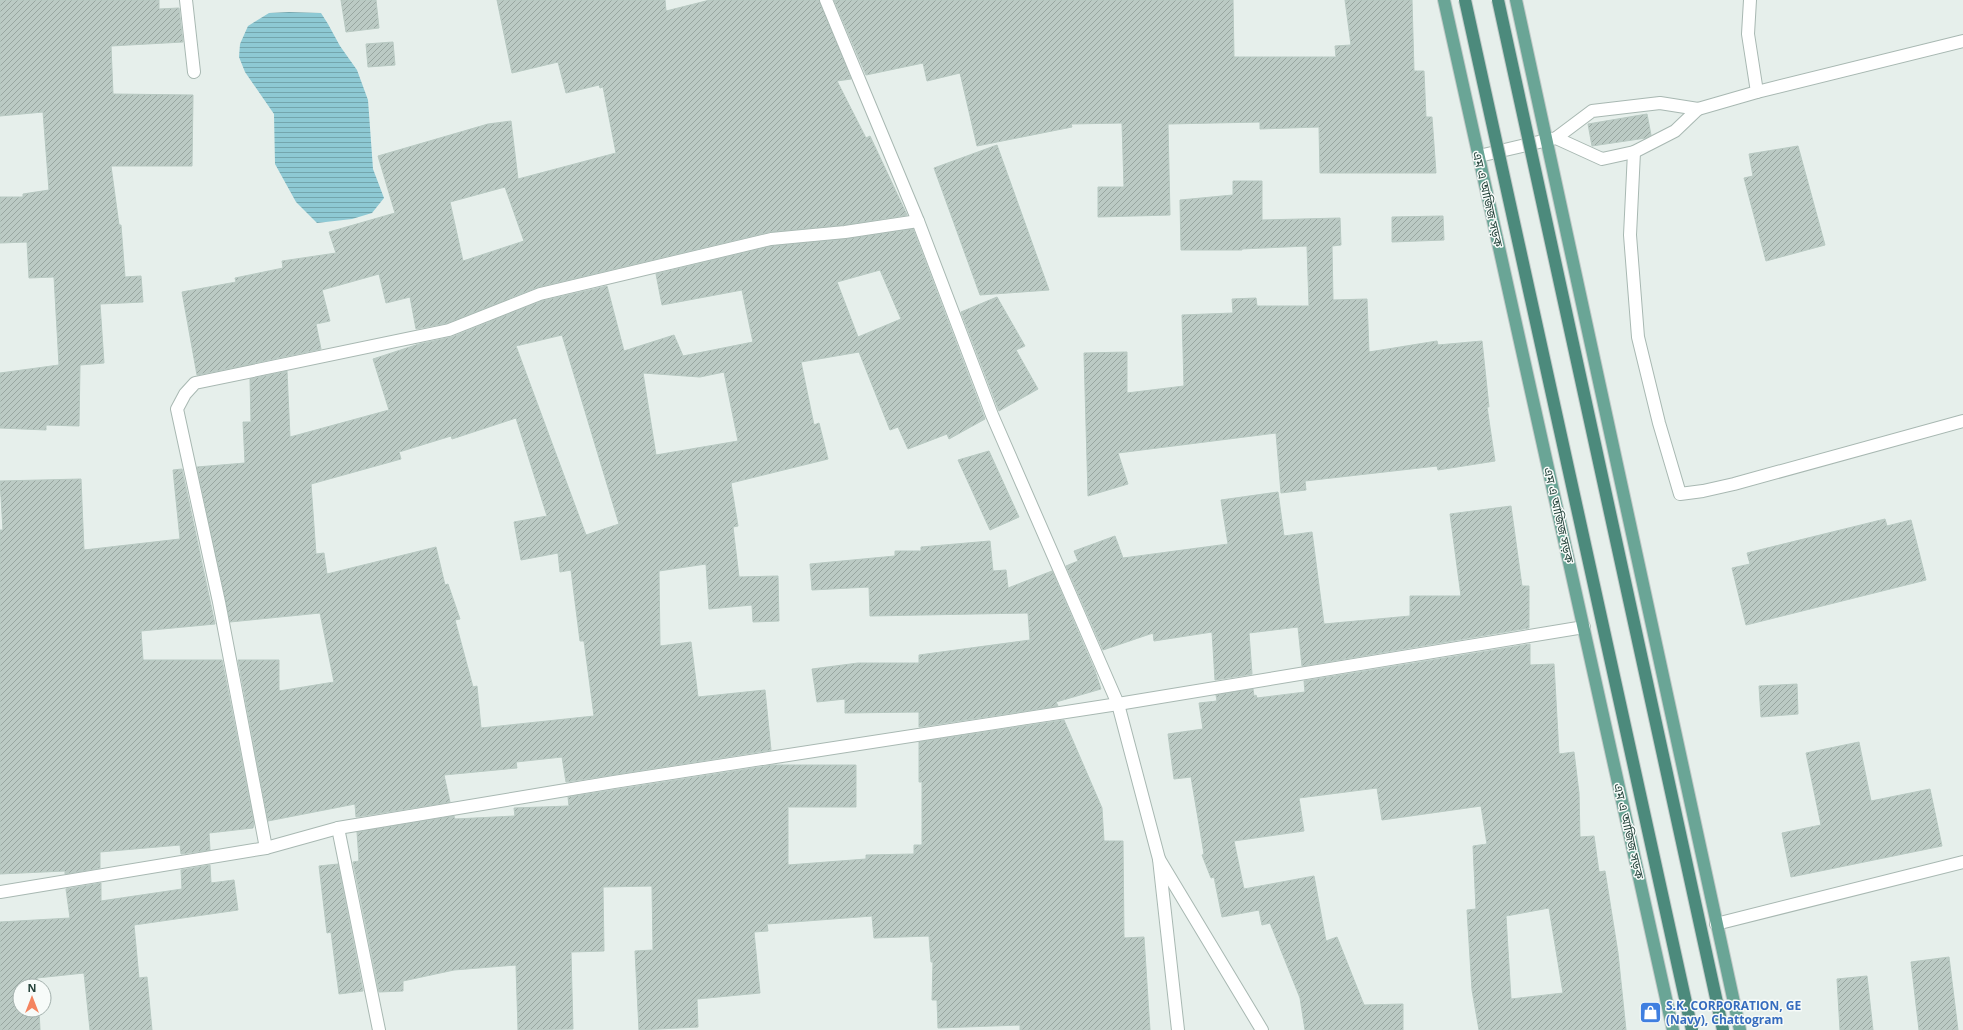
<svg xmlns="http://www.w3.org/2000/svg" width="1963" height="1030" font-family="'Open Sans','Noto Sans Bengali',sans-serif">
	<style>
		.water { fill: url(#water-rules) }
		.building { fill: url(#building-hatch); stroke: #b8c9c2; fill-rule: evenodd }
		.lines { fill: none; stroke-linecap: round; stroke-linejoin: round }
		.service-casing { stroke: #a8b8b2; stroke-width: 14 }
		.minor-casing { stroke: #a8b8b2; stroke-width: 14 }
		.tertiary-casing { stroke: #a8b8b2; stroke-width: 14 }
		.primary-casing { stroke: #c2cac8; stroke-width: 14 }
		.service { stroke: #fff; stroke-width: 12 }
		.minor { stroke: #fff; stroke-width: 12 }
		.tertiary { stroke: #fff; stroke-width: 12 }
		.primary { stroke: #6aa596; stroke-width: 12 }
		.trunk-bridge-casing { stroke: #c2cac8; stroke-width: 14; stroke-linecap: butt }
		.trunk-bridge { stroke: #4c8a7c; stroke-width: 12 }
		.labels { text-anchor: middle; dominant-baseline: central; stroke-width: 3; stroke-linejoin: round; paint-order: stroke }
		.street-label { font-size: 12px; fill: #24423a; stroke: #f7fbf9 }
		.shop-label { font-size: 12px; font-weight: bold; fill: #366cbe; stroke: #f7fbf9; text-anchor: start }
	</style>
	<defs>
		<pattern id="water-rules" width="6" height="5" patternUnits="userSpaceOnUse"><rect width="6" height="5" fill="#8ec9d4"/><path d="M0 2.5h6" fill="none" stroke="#74a5ad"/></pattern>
		<pattern id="building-hatch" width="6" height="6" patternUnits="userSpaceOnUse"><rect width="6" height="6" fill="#bbcac4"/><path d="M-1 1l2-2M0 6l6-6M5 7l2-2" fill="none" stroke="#98a6a0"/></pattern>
	</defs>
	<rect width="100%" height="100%" fill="#e6efeb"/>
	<!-- water -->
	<path class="water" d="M289 12 321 13 328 24 340 46 357 70 368 100 373 169 384 198 372 213 352 219 317 223 296 202 275 164 274 114 245 72 239 57 240 44 248 26 269 13Z"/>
	<!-- building -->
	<g class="building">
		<path d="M0 0H159V9L179 8 183 42 111 46 113 94 193 95 192 166H111L119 225H121L125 277 141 276 143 302 100 304 104 363 80 365 79 426 46 425V430L0 428V373L59 365 54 277 29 278 27 242 0 243V197H23V194L49 190 43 112 0 116Z"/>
		<path d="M341 0H376L379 28 346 32Z"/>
		<path d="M497 0H665L666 11 710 0H819L851 79 837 81 866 138 870 136 907 215 844 225 769 232 538 287 447 323 416 329 410 297 386 303 379 274 322 290 330 321 316 324 321 349 197 375 182 292 236 282 235 278 283 268 282 261 336 253 329 232 395 213 378 156 488 124 511 121 518 179 616 153 603 87 600 88 599 85 566 93 558 62 512 73ZM505 187 524 241 463 261 450 202Z"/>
		<path d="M834 0H1233L1234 57H1336L1335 46 1351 45 1345 0H1412L1414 71H1424L1426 117H1432L1436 173H1320L1319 127 1260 129V122L1168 124 1170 215 1098 217V187H1124L1122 123 1071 124 1072 127 977 146 960 73 927 81 923 63 866 75Z"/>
		<path d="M393 42 395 65 368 67 366 44Z"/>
		<path d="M1647 114 1651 135 1646 138 1592 146 1588 124Z"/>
		<path d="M997 145 1049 290 980 295 934 168Z"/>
		<path d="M1798 146 1825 245 1766 261 1744 178 1753 176 1749 154Z"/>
		<path d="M1233 181H1262V220L1340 218 1341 245 1332 246 1333 300 1367 299 1369 352 1437 341 1438 345 1482 341 1489 407H1487L1495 461 1438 470 1437 466 1305 481 1306 490 1281 493 1276 433 1118 453 1128 484 1088 496 1084 353 1127 352V393L1184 386 1182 315 1233 313 1232 299 1256 298 1257 306H1309L1307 246 1242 249V250H1181L1180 200 1233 195Z"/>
		<path d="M1443 216 1444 240 1392 242V217Z"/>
		<path d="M913 229 985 419 949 439 947 434 908 449 898 427 890 430 859 352 801 362 814 425 819 423 828 459 731 483 738 526 733 527 739 577 778 576 779 621 753 622 752 605 709 609 706 564 659 571 660 646 691 642 698 697 765 690 771 750 566 782 562 757 516 762 517 768 444 775 450 802 356 817 355 804 268 821 238 660H279V691L334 682 320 613 230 622 197 467 245 463 243 422H251L250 379 287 371 290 437 389 410 373 359 419 344 452 337 542 301 607 286 624 351 674 335 683 356 753 342 742 290 662 305 656 274 772 246 846 239ZM880 270 901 319 858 337 837 282ZM562 335 619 524 586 535 516 346ZM724 372 738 441 656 455 643 373 700 377ZM516 418 547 516 514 522 521 560 558 553 560 572 571 570 580 641H584L594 716 481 728 477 686 473 687 455 620 460 619 448 584 445 585 436 547 327 574 324 553 316 554 311 484 401 459 399 452 451 436 452 439Z"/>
		<path d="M997 297 1025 346 1016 350 1038 389 999 411 961 312Z"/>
		<path d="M989 451 1019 517 990 530 958 460Z"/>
		<path d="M182 469 215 624 141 631 143 660H222L254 823 253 828 209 833 210 850 181 854 180 845 100 852V868L65 874V871L0 874V530H3L0 481 81 479 84 550 180 539 173 470Z"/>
		<path d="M1278 492 1284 536 1312 532 1324 624 1410 616V596H1461L1450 514 1511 506 1522 586H1529V628L1302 666 1298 627 1249 633 1252 674 1215 680 1212 632 1154 641 1153 633 1103 650 1066 566 1078 561 1074 551 1115 536 1123 558 1228 544 1221 500Z"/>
		<path d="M1885 519 1887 526 1911 520 1926 580 1746 625 1732 568 1750 564 1747 553Z"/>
		<path d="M990 541 993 571 1006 570 1008 588 1052 571 1095 671 1101 689 1056 702 1058 706 919 727V712L845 713V699L817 702 812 669 858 663H919V655L1030 640 1028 613 870 616 869 587 812 590 810 564 895 556V551H921V547Z"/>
		<path d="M1530 644V665L1554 664 1559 754 1574 752 1579 793 1580 837 1594 836 1599 872 1605 871 1618 953 1626 1030H1479L1472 990 1467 910 1476 909 1473 846 1487 844 1481 806 1382 820 1377 788 1299 798 1304 831 1234 841 1244 889 1314 876 1326 941 1337 937 1364 1005 1403 1004V1030H1305L1300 998 1270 923 1262 925 1259 910 1222 917 1214 877 1211 878 1202 855 1204 854 1191 777 1174 779 1168 734 1203 729 1199 703 1217 701 1216 695 1253 689 1254 696 1256 695 1257 698 1305 692 1304 681ZM1549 908 1563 993 1511 999 1506 916Z"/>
		<path d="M1797 684 1798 714 1761 717 1759 686Z"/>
		<path d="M1064 720 1102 808 1104 841H1123L1124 938 1144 937 1150 1030H1020V1025L938 1028 937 1000H932L933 962H931L929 936 874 938 872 916 767 924 768 931 754 932 760 993 697 999 698 1027 639 1030 635 951 653 950 652 886 603 887 604 951 571 952 573 1029 518 1030 516 965 454 970 403 981V991L379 992 353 862 359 861 357 832 454 816 455 819 515 816 514 808 569 806 568 797 773 765H856V807H788V865L866 859V855L914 854V845H922V782H919V742Z"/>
		<path d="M1859 742 1871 801 1930 789 1942 846 1791 877 1782 833 1821 825 1806 753Z"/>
		<path d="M338 864 363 991 339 994 331 932 327 933 319 866Z"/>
		<path d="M210 865 211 883 234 880 238 910 134 925 139 978 147 977 152 1030H90L84 973 37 978V986H20V1010H39L40 1030H0V922L70 918 66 889 101 883V901L182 889 181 870Z"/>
		<path d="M1949 957 1958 1030H1919L1911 962Z"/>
		<path d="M1867 976 1873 1030H1840L1837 979Z"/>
	</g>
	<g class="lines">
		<defs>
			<g id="service">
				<path d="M1750 0 1748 34 1757 92"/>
				<path d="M1556 138 1602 159 1634 152 1675 131 1698 109"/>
				<path d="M1634 152 1630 235 1638 337 1659 423 1680 494 1703 491 1734 484 1963 421"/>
				<path d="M1479 156 1556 138 1592 111 1660 103 1698 109 1757 92 1963 41"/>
			</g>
			<g id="minor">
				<path d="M186 0 194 72"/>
				<path d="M338 828 379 1030"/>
				<path d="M266 848 219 602 177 409 185 394 195 383 449 330 540 294 771 239 845 232 918 221"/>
				<path d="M1159 859 1178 1030"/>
				<path d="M0 892 266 848 338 828 614 782 1118 704 1584 627"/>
				<path d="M1716 924 1963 862"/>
			</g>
			<path id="tertiary" d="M826 0 918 221 992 415 1118 704 1159 859 1262 1030"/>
			<g id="primary">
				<path d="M1444 0 1673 1030"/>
				<path d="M1516 0 1740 1030"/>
			</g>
		</defs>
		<!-- service casing -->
		<use href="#service" class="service-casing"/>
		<!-- minor casing -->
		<use href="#minor" class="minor-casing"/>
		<!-- tertiary casing -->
		<use href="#tertiary" class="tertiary-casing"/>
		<!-- primary casing -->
		<use href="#primary" class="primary-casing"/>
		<!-- service -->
		<use href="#service" class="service"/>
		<!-- minor -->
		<use href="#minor" class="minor"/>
		<!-- tertiary -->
		<use href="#tertiary" class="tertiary"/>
		<!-- primary -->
		<use href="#primary" class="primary"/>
		<defs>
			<g id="trunk-bridge">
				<path d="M1465 0 1692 1030"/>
				<path d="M1498 0 1723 1030"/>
			</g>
		</defs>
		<!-- trunk-bridge casing -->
		<use href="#trunk-bridge" class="trunk-bridge-casing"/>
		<!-- trunk-bridge -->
		<use href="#trunk-bridge" class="trunk-bridge"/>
	</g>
	<!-- icons -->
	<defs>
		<symbol id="shop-square" viewBox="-11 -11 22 22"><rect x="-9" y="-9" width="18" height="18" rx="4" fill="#3f7fe0" stroke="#f7fbf9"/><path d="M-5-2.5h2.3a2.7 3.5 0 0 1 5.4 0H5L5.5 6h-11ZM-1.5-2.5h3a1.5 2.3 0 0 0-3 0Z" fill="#fff"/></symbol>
	</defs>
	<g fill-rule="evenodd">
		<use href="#shop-square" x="1638" y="1000" width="25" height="25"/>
	</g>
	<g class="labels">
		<!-- street labels -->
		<g class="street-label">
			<text transform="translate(1488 199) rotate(77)">এম এ আজিজ সড়ক</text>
			<text transform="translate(1559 515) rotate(77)">এম এ আজিজ সড়ক</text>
			<text transform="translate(1629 831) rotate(77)">এম এ আজিজ সড়ক</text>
		</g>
		<!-- shop labels -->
		<g class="shop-label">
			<text x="1666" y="1005">S.K. CORPORATION, GE<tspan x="1666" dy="14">(Navy), Chattogram</tspan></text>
		</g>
	</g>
	<!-- north arrow -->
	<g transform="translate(32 998)"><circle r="19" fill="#f7fbf9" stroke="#a3b1ad"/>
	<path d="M0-3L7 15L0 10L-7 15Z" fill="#f4845f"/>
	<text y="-6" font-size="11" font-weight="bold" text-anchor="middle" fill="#24423a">N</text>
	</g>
</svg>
